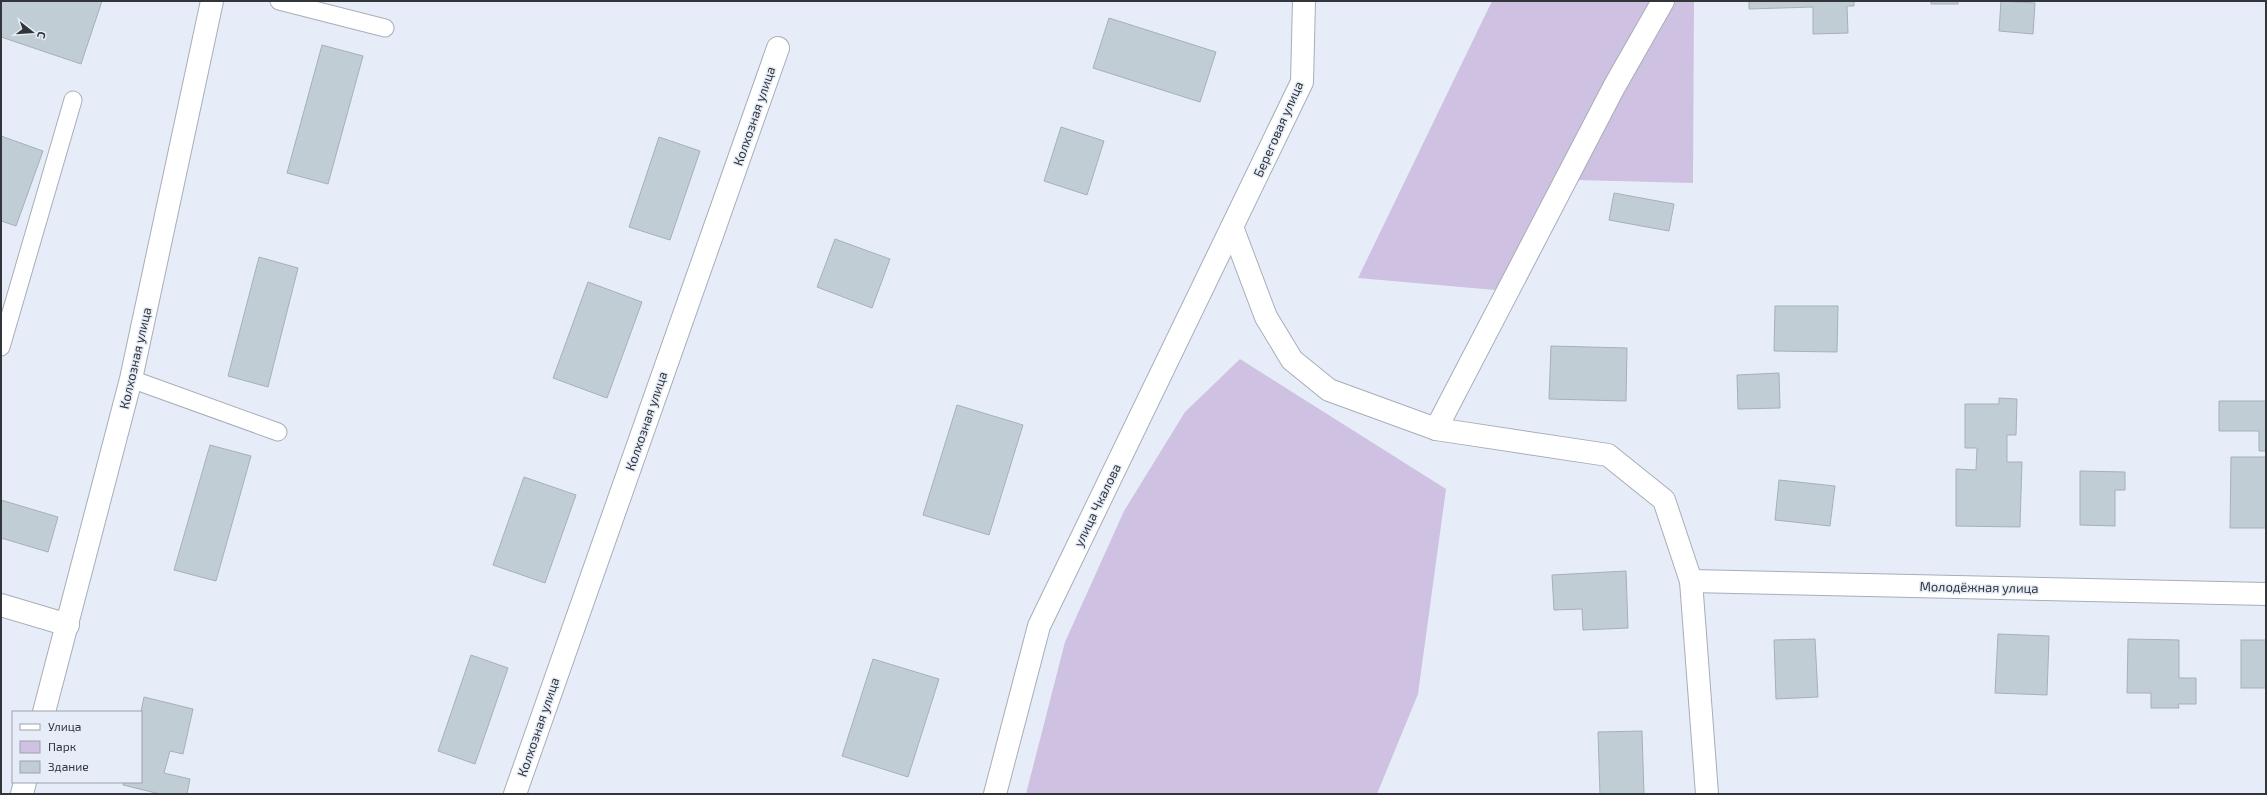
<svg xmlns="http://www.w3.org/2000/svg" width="2267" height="795" font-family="'Exo 2',sans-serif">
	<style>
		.green { fill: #cfc1e1 }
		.building { fill: #c1cdd4; stroke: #a5b1b8 }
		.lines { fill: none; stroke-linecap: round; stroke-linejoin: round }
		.service-casing { stroke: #a7aeb8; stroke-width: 19 }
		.minor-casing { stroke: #a7aeb8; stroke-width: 24 }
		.service { stroke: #fff; stroke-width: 17 }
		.minor { stroke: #fff; stroke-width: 22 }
		.labels { text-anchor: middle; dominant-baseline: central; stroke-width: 3; stroke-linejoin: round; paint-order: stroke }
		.street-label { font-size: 13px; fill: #323539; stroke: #e6edf8 }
	</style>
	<rect width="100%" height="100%" fill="#e6edf8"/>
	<!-- green -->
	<g class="green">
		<path d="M1492 1H1694L1693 183 1576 180 1495 290 1358 278Z"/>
		<path d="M1240 359 1446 489 1418 694 1377 794H1026L1065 642 1124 511 1185 412Z"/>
	</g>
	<!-- building -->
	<g class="building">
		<path d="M1 1H102L81 64 1 37Z"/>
		<path d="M1749 1H1854V6H1847L1848 33 1813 34V7L1749 9Z"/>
		<rect x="1931" y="1" width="27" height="3"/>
		<path d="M2001 1 2035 3 2033 34 1999 31Z"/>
		<path d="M1109 18 1216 52 1200 102 1093 68Z"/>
		<path d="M322 45 363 56 328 184 287 173Z"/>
		<path d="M1061 127 1104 141 1087 195 1044 181Z"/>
		<path d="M1 136 43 151 16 226 1 221Z"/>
		<path d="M659 137 700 151 670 240 629 227Z"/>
		<path d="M1614 193 1674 204 1669 231 1609 220Z"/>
		<path d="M835 239 890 259 872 308 817 287Z"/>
		<path d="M259 257 298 268 268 387 228 376Z"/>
		<path d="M588 282 642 302 607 398 553 378Z"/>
		<path d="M1775 306H1838L1837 352 1774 351Z"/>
		<path d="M1551 346 1627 348 1626 401 1549 399Z"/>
		<path d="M1779 373 1780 408 1738 409 1737 375Z"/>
		<path d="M1999 398 2017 399 2016 435H2007V462H2022L2020 527 1956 526V469L1976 470 1977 448H1965V404H1999Z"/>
		<path d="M2219 401H2266V451H2259V431H2219Z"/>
		<path d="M957 405 1023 425 989 535 923 515Z"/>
		<path d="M210 445 251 456 216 581 174 570Z"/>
		<path d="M2231 457H2266V528H2230Z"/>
		<path d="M2080 471 2125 472V490H2115V526L2080 525Z"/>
		<path d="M524 477 576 495 545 583 493 565Z"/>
		<path d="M1779 480 1835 486 1830 526 1775 520Z"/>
		<path d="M1 500 58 517 48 552 1 538Z"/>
		<path d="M1626 571 1628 628 1583 630 1582 609 1554 610 1552 575Z"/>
		<path d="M1998 634 2049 636 2047 695 1995 693Z"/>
		<path d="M1815 639 1818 697 1776 699 1774 640Z"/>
		<path d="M2128 639 2179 640V678H2196V704H2178L2179 708H2151V693H2127Z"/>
		<rect x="2241" y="640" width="25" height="48"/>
		<path d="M471 655 508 668 475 764 438 751Z"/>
		<path d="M873 659 939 679 908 777 842 756Z"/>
		<path d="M144 697 193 709 183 754 170 751 164 773 190 779 187 794H160L123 785 124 782H141V712Z"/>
		<path d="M1642 731 1644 794H1600L1598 732Z"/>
	</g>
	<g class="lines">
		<defs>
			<g id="service">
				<path d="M279 1 385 28"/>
				<path d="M1 347 73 100"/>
				<path d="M131 379 278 432"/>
			</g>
			<g id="minor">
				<path d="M1663 1 1614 87 1436 429 1608 455 1664 500 1691 581 1707 794"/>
				<path d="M1232 227 1266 317 1292 360 1329 390 1436 429"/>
				<path d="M1691 581 2266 594"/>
				<path d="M1 605 68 625"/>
				<path d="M44 712 131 379 212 1"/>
				<path d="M22 794 25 782"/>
				<path d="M515 794 778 48"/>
				<path d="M995 794 1039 626 1302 82 1304 1"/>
			</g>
		</defs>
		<!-- service casing -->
		<use href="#service" class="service-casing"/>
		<!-- minor casing -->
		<use href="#minor" class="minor-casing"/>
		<!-- service -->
		<use href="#service" class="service"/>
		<!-- minor -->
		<use href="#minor" class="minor"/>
	</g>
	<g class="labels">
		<!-- street labels -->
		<g class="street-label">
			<text transform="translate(754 116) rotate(-71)">Колхозная улица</text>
			<text transform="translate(1278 129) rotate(-66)">Береговая улица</text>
			<text transform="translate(135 358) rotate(-77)">Колхозная улица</text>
			<text transform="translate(646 421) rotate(-71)">Колхозная улица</text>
			<text transform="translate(1097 505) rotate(-64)">улица Чкалова</text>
			<text transform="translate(1979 587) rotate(1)">Молодёжная улица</text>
			<text transform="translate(538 727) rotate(-71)">Колхозная улица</text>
		</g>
	</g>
	<!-- border -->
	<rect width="2267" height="795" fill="none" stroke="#323539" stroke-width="4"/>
	<!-- legend -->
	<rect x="12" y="711" width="130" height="72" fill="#e6edf8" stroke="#9ea3ac"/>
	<rect x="20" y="724" width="20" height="6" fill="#ffffff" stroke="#9ea3ac"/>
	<text x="48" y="731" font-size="12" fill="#323539">Улица</text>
	<rect x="20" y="741" width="20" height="12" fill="#cfc1e1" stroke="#9ea3ac"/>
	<text x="48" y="751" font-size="12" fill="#323539">Парк</text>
	<rect x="20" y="761" width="20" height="12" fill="#c1cdd4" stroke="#9ea3ac"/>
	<text x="48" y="771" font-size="12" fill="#323539">Здание</text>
	<!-- north arrow -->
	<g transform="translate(32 32) rotate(107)" stroke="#e6edf8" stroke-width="3" paint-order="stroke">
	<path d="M0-3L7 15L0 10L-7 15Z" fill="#323539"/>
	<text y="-6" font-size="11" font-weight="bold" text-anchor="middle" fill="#323539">С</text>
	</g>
</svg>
